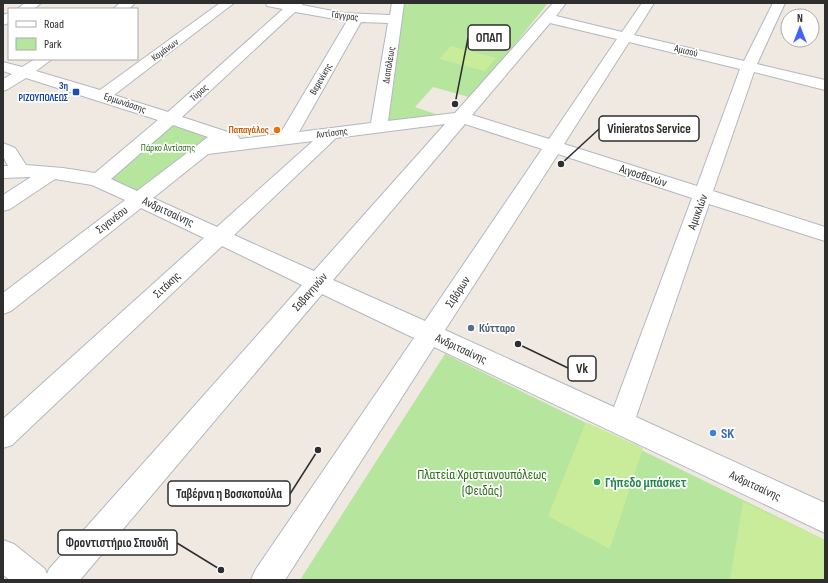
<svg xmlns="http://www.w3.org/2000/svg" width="828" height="583" font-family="'Sofia Sans Condensed',sans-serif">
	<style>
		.green { fill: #b6e59e }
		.pitch { fill: #c9ec9a }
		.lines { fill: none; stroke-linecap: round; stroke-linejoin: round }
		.street-casing { stroke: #b4b7c1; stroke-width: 2 }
		.street { fill: #fff; fill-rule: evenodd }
		.transit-dot { fill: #1a4fb4; stroke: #fff; stroke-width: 1.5 }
		.food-dot { fill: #e8710a; stroke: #fff; stroke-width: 1.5 }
		.service-dot { fill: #5c6f8a; stroke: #fff; stroke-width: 1.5 }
		.shop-dot { fill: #3f7fe0; stroke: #fff; stroke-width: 1.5 }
		.leisure-dot { fill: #2e9e5b; stroke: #fff; stroke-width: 1.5 }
		.labels { text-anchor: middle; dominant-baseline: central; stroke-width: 3.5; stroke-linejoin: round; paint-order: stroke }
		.far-street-label { font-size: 10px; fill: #2e2e2e; stroke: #fff }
		.far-transit-label { font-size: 10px; font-weight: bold; fill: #164399; stroke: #fff; text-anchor: end }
		.far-food-label { font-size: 10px; font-weight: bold; fill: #c56008; stroke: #fff; text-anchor: end }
		.far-park-label { font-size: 10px; fill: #2c6e1b; stroke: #fff }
		.street-label { font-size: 12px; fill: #2e2e2e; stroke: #fff }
		.service-label { font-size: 12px; font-weight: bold; fill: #4e5e75; stroke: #fff; text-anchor: start }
		.near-shop-label { font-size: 14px; font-weight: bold; fill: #366cbe; stroke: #fff; text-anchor: start }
		.near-park-label { font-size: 14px; fill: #2c6e1b; stroke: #fff }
		.near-leisure-label { font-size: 14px; font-weight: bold; fill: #27864d; stroke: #fff; text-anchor: start }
		.leader { fill: none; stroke: #2e2e2e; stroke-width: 1.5 }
		.callout-dot { fill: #2e2e2e; stroke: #fff; stroke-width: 1.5 }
		.callout { fill: #fff; stroke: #2e2e2e; stroke-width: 1.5 }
		.callout-label { font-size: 13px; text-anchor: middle; font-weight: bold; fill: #2e2e2e }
	</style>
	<rect width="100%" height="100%" fill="#efe9e1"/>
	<!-- green -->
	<g class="green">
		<path d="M398 3H548L499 64 469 97 433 87 415 107 444 117 384 125Z"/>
		<path d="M174 124 212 136 137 193 105 178 164 127Z"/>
		<path d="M445 354 825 540V580H300Z"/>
	</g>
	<!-- pitch -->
	<g class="pitch">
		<path d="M451 46 496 58 485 71 439 59Z"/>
		<path d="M586 422 643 448 610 549 548 516Z"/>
		<path d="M743 502 825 540 824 580H730Z"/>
	</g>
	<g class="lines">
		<defs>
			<g id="street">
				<path d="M25 3H41L34 9H17Z"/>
				<path d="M120 3H135L129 9H113Z"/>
				<path d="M220 3H234L114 95 168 112 283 9 267 6 266 3H303L302 5 343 13 390 15 392 3H404L388 121 455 113 553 3H566L556 16 622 32 642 3H654L634 35 744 61 773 3H785L757 64 825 80V90L754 72 713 191 825 227V241L709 204 636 417 825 503V533L434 347 285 580H251L256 569 414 338 322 294 80 580H10L3 575V540L14 544 45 569 47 574 49 569 302 285 222 246 12 445 3 448V419L204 238 141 208 11 311 3 314V293L125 200 92 185 55 179 10 209 3 211V195L31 177 3 178V166H8L3 156V143L15 148 26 165 63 168 95 173 158 120 26 78 8 89 3 91V79L12 74 3 71V62L22 67 35 59H52L36 71 100 90ZM295 12 347 21 280 134 240 139 237 135 182 117ZM361 22 388 23 371 123 299 132ZM550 23 617 39 549 139 472 115ZM629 42 740 69 697 186 564 144ZM445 124 314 271 234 235 336 138ZM465 124 542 149 425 321 333 280ZM173 125 208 137 137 191 111 179ZM313 141 217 227 153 198 208 154ZM558 154 692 198 614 407 445 330Z"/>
				<path d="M9 13V23L3 25V15Z"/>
			</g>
		</defs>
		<!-- street casing -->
		<use href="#street" class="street-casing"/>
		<!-- street -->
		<use href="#street" class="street"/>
	</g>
	<!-- markers -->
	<rect class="transit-dot" x="72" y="88" width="8" height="8" rx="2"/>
	<circle class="food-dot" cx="277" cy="130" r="4"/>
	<circle class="service-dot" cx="471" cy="328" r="4"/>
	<circle class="shop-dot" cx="713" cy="433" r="4"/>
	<circle class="leisure-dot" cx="597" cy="482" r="4"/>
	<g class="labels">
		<!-- far-street labels -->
		<g class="far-street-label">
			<text transform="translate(345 16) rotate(7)">Γάγγρας</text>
			<text transform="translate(165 50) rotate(-36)">Κομάνων</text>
			<text transform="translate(686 51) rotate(14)">Αμισού</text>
			<text transform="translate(389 65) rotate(-81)">Διοπόλεως</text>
			<text transform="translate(321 79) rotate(-60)">Βερενίκης</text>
			<text transform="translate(199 93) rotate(-42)">Τύρας</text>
			<text transform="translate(125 103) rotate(19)">Ερμωνάσσης</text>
			<text transform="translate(332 133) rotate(-7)">Αντίσσης</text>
		</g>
		<!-- far-transit labels -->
		<g class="far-transit-label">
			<text x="68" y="86">3η<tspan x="68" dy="12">ΡΙΖΟΥΠΟΛΕΩΣ</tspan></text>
		</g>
		<!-- far-food labels -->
		<g class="far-food-label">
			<text x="269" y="130">Παπαγάλος</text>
		</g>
		<!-- far-park labels -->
		<g class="far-park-label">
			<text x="168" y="148">Πάρκο Αντίσσης</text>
		</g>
		<!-- street labels -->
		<g class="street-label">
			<text transform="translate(643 176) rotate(18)">Αιγοσθενών</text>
			<text transform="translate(168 212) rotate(25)">Ανδριτσαίνης</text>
			<text transform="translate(698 212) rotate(-70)">Αμυκλών</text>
			<text transform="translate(112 220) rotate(-38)">Σιγανέου</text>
			<text transform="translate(167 285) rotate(-43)">Σιτάκης</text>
			<text transform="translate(310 292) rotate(-49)">Σαβαγηνών</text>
			<text transform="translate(458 292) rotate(-57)">Σιβόρων</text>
			<text transform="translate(461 349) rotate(25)">Ανδριτσαίνης</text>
			<text transform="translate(755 486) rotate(25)">Ανδριτσαίνης</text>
		</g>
		<!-- service labels -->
		<g class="service-label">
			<text x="479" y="328">Κύτταρο</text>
		</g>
		<!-- near-shop labels -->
		<g class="near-shop-label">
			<text x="721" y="433">SK</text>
		</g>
		<!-- near-park labels -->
		<g class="near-park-label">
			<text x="482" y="474">Πλατεία Χριστιανουπόλεως<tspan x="482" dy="16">(Φειδάς)</tspan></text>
		</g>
		<!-- near-leisure labels -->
		<g class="near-leisure-label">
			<text x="605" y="482">Γήπεδο μπάσκετ</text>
		</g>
	</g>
	<!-- callouts -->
	<path class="leader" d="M455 104L468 38M561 164L599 129M518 344L568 368M318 450L290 494M221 570L177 543"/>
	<g class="callout-dot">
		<circle cx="455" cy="104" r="4"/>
		<circle cx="561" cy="164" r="4"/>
		<circle cx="518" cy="344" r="4"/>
		<circle cx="318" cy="450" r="4"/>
		<circle cx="221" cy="570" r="4"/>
	</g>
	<g class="callout">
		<rect x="468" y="25" width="42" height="25" rx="4"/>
		<rect x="599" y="116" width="100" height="25" rx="4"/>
		<rect x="568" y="356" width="28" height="25" rx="4"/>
		<rect x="168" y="481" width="122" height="25" rx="4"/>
		<rect x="58" y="530" width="119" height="25" rx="4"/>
	</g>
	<g class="callout-label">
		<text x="489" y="42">ΟΠΑΠ</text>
		<text x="649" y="133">Vinieratos Service</text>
		<text x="582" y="373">Vk</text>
		<text x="229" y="498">Ταβέρνα η Βοσκοπούλα</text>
		<text x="117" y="547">Φροντιστήριο Σπουδή</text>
	</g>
	<!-- border -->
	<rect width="828" height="583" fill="none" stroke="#2e2e2e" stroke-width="8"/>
	<!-- legend -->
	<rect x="8" y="8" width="130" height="52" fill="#ffffff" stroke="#ababab"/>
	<rect x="16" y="21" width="20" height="6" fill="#ffffff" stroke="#ababab"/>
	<text x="44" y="28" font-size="12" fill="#2e2e2e">Road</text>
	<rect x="16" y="38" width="20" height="12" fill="#b6e59e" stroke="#ababab"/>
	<text x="44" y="48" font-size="12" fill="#2e2e2e">Park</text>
	<!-- north arrow -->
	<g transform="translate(800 28)"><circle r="19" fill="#ffffff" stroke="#ababab"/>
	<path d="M0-3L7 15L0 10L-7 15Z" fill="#4264fb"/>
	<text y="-6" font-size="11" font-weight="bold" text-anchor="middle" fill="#2e2e2e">N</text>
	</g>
</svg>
